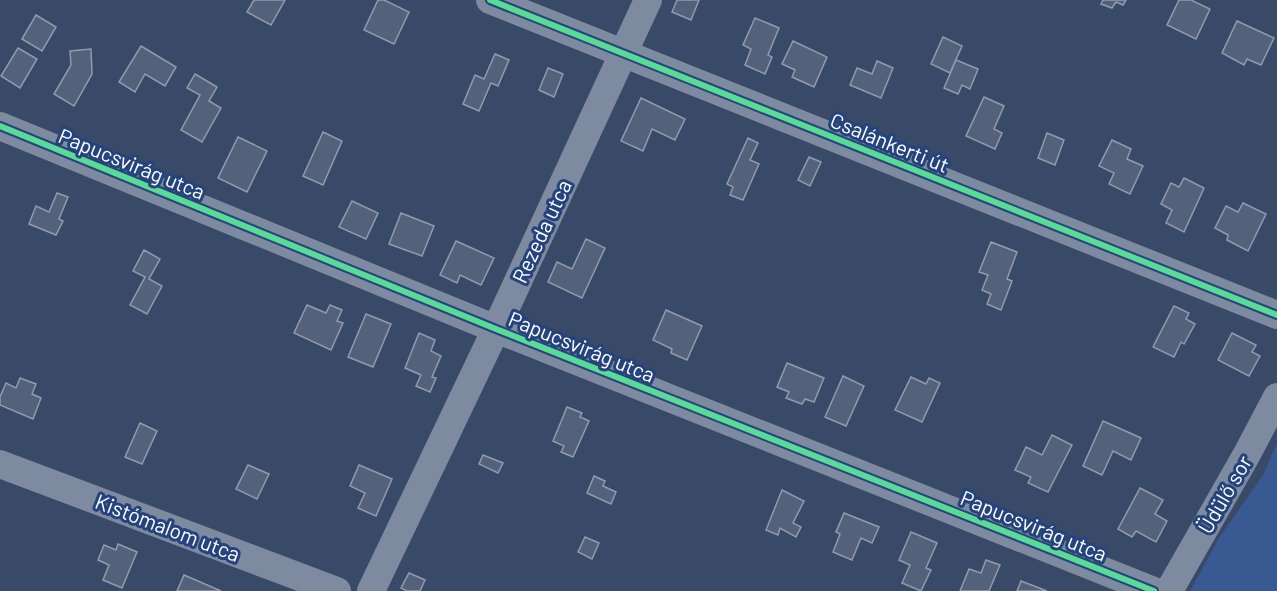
<svg xmlns="http://www.w3.org/2000/svg" width="1277" height="591" font-family="Barlow,sans-serif">
	<style>
		.green { fill: #385992 }
		.building { fill: #54617a; stroke: #919bae; stroke-width: 1.5 }
		.lines { fill: none; stroke-linecap: round; stroke-linejoin: round }
		.minor { stroke: #7d8a9f; stroke-width: 28 }
		.cycleway-casing { stroke: #25437c; stroke-width: 10 }
		.cycleway { stroke: #5adb95; stroke-width: 6 }
		.labels { text-anchor: middle; dominant-baseline: central; stroke-width: 6; stroke-linejoin: round; paint-order: stroke }
		.street-label { font-size: 21px; fill: #fff; stroke: #25437c }
	</style>
	<rect width="100%" height="100%" fill="#394968"/>
	<!-- green -->
	<path class="green" d="M1277 443V591H1190L1219 538 1263 475Z"/>
	<!-- building -->
	<g class="building">
		<path d="M254 0H285L271 25 247 12Z"/>
		<path d="M378 0H384L409 12 394 44 364 30Z"/>
		<path d="M677 0H699L691 20 672 12Z"/>
		<path d="M1103 0H1126L1123 5 1116 2 1112 8 1101 4Z"/>
		<path d="M1179 0H1191L1210 9 1196 39 1167 25Z"/>
		<path d="M36 15 56 27 42 51 22 39Z"/>
		<path d="M755 18 779 28 768 55 772 57 765 74 745 65 751 49 743 45Z"/>
		<path d="M1237 21 1274 38 1261 65 1247 59 1244 65 1222 53Z"/>
		<path d="M943 37 962 46 950 73 931 64Z"/>
		<path d="M793 41 827 57 814 87 792 77 795 70 782 64Z"/>
		<path d="M141 46 176 67 165 86 145 74 135 92 119 82Z"/>
		<path d="M18 48 37 59 20 88 1 76Z"/>
		<path d="M91 49 92 74 74 106 54 94 71 65 70 51Z"/>
		<path d="M495 54 509 60 498 86 491 83 479 111 463 104 475 75 484 79Z"/>
		<path d="M956 60 978 69 970 89 962 85 958 94 944 88Z"/>
		<path d="M877 61 893 68 881 98 850 85 857 68 872 74Z"/>
		<path d="M548 68 563 74 554 97 539 90Z"/>
		<path d="M195 74 217 87 209 101 221 108 202 142 181 130 200 95 187 88Z"/>
		<path d="M984 97 1004 106 994 129 1002 133 995 149 966 136Z"/>
		<path d="M641 98 685 119 675 140 652 129 643 151 621 141Z"/>
		<path d="M323 132 342 141 323 185 303 176Z"/>
		<path d="M1047 133 1064 140 1055 165 1038 158Z"/>
		<path d="M238 137 267 151 247 192 218 178Z"/>
		<path d="M748 138 758 143 750 160 759 164 743 200 730 195 733 187 727 184Z"/>
		<path d="M1112 140 1131 149 1127 159 1143 166 1130 194 1109 184 1114 173 1099 166Z"/>
		<path d="M809 157 821 162 810 186 798 180Z"/>
		<path d="M1184 178 1204 188 1184 232 1166 223 1172 210 1161 204 1171 183 1179 187Z"/>
		<path d="M57 193 68 197 59 219 63 221 56 235 29 224 36 206 49 212Z"/>
		<path d="M352 201 378 213 366 239 339 227Z"/>
		<path d="M1243 203 1266 214 1248 251 1227 240 1228 235 1215 228 1226 206 1238 212Z"/>
		<path d="M401 213 434 226 422 256 389 244Z"/>
		<path d="M586 239 605 248 582 298 548 282 557 262 572 269Z"/>
		<path d="M456 241 494 258 481 285 460 275 457 283 440 275Z"/>
		<path d="M991 242 1017 252 1007 279 1012 281 1001 310 987 304 991 294 982 290 988 275 979 272Z"/>
		<path d="M144 250 160 259 149 279 162 286 147 314 130 305 145 277 133 271Z"/>
		<path d="M307 305 326 313 330 305 342 310 337 321 343 323 331 350 294 333Z"/>
		<path d="M1174 306 1189 313 1186 319 1195 324 1184 344 1181 342 1174 357 1153 347Z"/>
		<path d="M666 310 702 326 687 360 671 353 672 349 653 340Z"/>
		<path d="M366 314 391 324 373 367 348 357Z"/>
		<path d="M419 333 435 340 431 351 441 356 432 377 436 378 430 392 416 386 421 375 405 368Z"/>
		<path d="M1232 333 1256 345 1252 352 1260 356 1249 376 1218 360Z"/>
		<path d="M787 363 824 378 814 402 805 399 802 404 786 398 789 392 777 387Z"/>
		<path d="M843 376 864 386 846 426 825 417Z"/>
		<path d="M911 377 926 384 929 378 940 383 922 422 895 410Z"/>
		<path d="M20 378 36 384 32 394 41 398 33 419 0 405V397L6 383 16 388Z"/>
		<path d="M567 407 582 413 580 417 589 421 573 457 561 452 564 446 553 441Z"/>
		<path d="M1103 421 1141 438 1131 460 1113 451 1102 475 1083 466Z"/>
		<path d="M140 423 157 431 142 464 125 457Z"/>
		<path d="M1052 435 1072 445 1048 492 1028 483 1031 477 1015 470 1026 447 1042 455Z"/>
		<path d="M483 455 503 463 498 473 479 464Z"/>
		<path d="M248 465 269 474 257 499 236 489Z"/>
		<path d="M359 465 392 479 376 516 358 508 365 493 350 486Z"/>
		<path d="M594 476 605 481 603 486 616 492 611 504 587 493Z"/>
		<path d="M1140 488 1163 500 1155 514 1167 521 1156 542 1136 531 1132 537 1118 529Z"/>
		<path d="M782 490 804 501 793 523 801 527 796 537 780 528 778 535 766 530Z"/>
		<path d="M844 513 879 527 872 543 861 538 852 560 833 552 840 534 836 532Z"/>
		<path d="M911 532 937 543 926 568 931 570 921 591 902 583 910 565 899 560Z"/>
		<path d="M585 537 599 543 592 559 578 552Z"/>
		<path d="M118 544 137 552 122 588 103 580 109 565 98 560 104 545 116 550Z"/>
		<path d="M986 560 1000 565 989 591H960L969 569 981 573Z"/>
		<path d="M409 573 425 580 420 591H407L401 588Z"/>
		<path d="M184 575 221 591H177Z"/>
		<path d="M1021 581 1047 591H1017Z"/>
	</g>
	<g class="lines">
		<!-- minor -->
		<g class="minor">
			<path d="M490 0 1277 315"/>
			<path d="M0 126 496 329 1154 591"/>
			<path d="M0 464 337 591"/>
			<path d="M371 591 496 329 648 0"/>
			<path d="M1169 591 1247 454 1277 397"/>
		</g>
		<defs>
			<g id="cycleway">
				<path d="M490 0 1277 315"/>
				<path d="M0 126 496 329 1154 591"/>
			</g>
		</defs>
		<!-- cycleway casing -->
		<use href="#cycleway" class="cycleway-casing"/>
		<!-- cycleway -->
		<use href="#cycleway" class="cycleway"/>
	</g>
	<g class="labels">
		<!-- street labels -->
		<g class="street-label">
			<text transform="translate(890 142) rotate(22)">Csalánkerti út</text>
			<text transform="translate(132 163) rotate(22)">Papucsvirág utca</text>
			<text transform="translate(541 231) rotate(-65)">Rezeda utca</text>
			<text transform="translate(582 346) rotate(22)">Papucsvirág utca</text>
			<text transform="translate(1224 494) rotate(-60)">Üdülő sor</text>
			<text transform="translate(1034 525) rotate(22)">Papucsvirág utca</text>
			<text transform="translate(168 527) rotate(21)">Kistómalom utca</text>
		</g>
	</g>
</svg>
